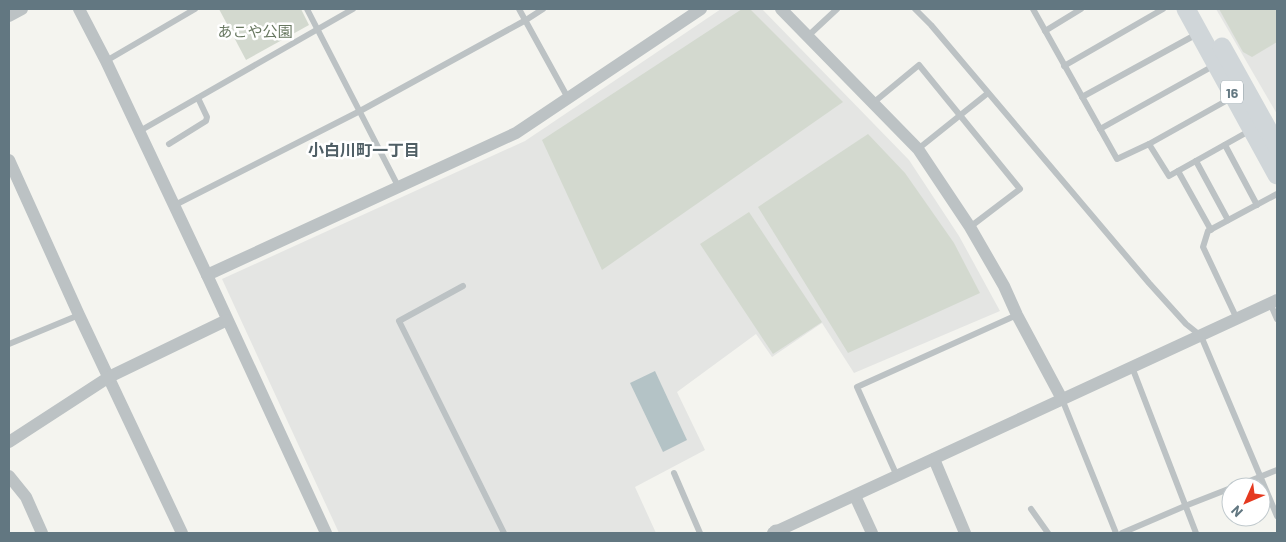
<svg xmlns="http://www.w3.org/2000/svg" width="1286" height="542" font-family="Barlow,'Noto Sans JP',sans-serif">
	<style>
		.built { fill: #e4e5e3 }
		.green { fill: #d3d9cf }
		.water { fill: #b4c3c6 }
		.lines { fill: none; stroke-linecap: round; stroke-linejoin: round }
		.service { stroke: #bcc2c4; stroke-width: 6 }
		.minor { stroke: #bcc2c4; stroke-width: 12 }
		.tertiary { stroke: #bcc2c4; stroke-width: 15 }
		.primary { stroke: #d0d6d9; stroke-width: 19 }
		.labels { text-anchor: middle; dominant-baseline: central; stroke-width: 5; stroke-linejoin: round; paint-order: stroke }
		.shield { fill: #fff; stroke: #91a0a7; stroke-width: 1 }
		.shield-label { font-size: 14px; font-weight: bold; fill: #627781 }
		.park-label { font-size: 15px; fill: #687861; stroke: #fff }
		.neighbourhood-label { font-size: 16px; font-weight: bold; fill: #505f66; stroke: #fff }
	</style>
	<rect width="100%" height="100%" fill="#f4f4ef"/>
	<!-- built -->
	<g class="built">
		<path d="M721 9H762L909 160 959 236 1000 311 854 373 822 323 772 357 756 334 677 392 705 450 635 487 656 533H339L222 279 525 141Z"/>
		<path d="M1216 9H1277V114Z"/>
	</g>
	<!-- green -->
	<g class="green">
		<path d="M219 9H301L309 25 246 60Z"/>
		<path d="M742 9H750L843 102 602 270 542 140Z"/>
		<path d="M1219 9H1277V42L1252 57 1243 52Z"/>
		<path d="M868 134 905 173 954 243 980 293 848 353 758 207Z"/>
		<path d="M749 212 822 322 773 354 700 244Z"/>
	</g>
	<!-- water -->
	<path class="water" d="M655 371 687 440 663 452 630 383Z"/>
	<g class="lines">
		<!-- service -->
		<g class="service">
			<path d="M307 9 398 186"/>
			<path d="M519 9 568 98"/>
			<path d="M915 9 931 25 1149 283 1186 324 1201 336 1277 516"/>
			<path d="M1033 9 1117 159 1149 144 1169 176 1251 130"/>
			<path d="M1045 31 1081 9"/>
			<path d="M808 36 837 9"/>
			<path d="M106 61 195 9"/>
			<path d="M1064 66 1163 9"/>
			<path d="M1082 97 1197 34"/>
			<path d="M873 103 919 65 1020 189 970 227"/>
			<path d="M1100 129 1215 65"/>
			<path d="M138 132 353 9"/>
			<path d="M169 144 206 121 207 117 198 98"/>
			<path d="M1149 144 1233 97"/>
			<path d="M1225 145 1257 205"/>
			<path d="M918 149 988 93"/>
			<path d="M1196 161 1228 220"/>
			<path d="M1178 171 1211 230"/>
			<path d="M173 206 360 111 526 20 543 9"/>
			<path d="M463 286 399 321 504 533"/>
			<path d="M1270 303 1277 319"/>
			<path d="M1237 319 1203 247 1208 231 1277 194"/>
			<path d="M9 344 79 315"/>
			<path d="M1132 367 1196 533"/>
			<path d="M1062 399 1116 533"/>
			<path d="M674 473 700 533"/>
			<path d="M897 476 857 387 1017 315"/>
			<path d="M1235 487 1277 470"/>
			<path d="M1031 509 1048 533"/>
			<path d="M1122 533 1185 506 1231 488"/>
		</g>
		<!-- minor -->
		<g class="minor">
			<path d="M79 9 106 61 207 275 326 533"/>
			<path d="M781 9 918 149 970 227 1004 286 1017 315 1062 399"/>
			<path d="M9 16 22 9"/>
			<path d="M9 160 79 315 182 533"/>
			<path d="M207 275 516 133 701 9"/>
			<path d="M9 442 109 377 227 320"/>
			<path d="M934 459 965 533"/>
			<path d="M9 476 26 497 42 533"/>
			<path d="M855 496 872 533"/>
			<path d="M773 533 1277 300"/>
		</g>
		<!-- tertiary -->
		<path class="tertiary" d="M776 532 777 533"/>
		<!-- primary -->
		<g class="primary">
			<path d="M1186 9 1277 175"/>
			<path d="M1222 47 1277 146"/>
		</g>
	</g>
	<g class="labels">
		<!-- shield labels -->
		<rect class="shield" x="1221" y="80.5" width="22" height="23" rx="4"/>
		<g class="shield-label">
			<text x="1232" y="92">16</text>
		</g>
		<!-- park labels -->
		<g class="park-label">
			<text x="255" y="31">あこや公園</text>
		</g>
		<!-- neighbourhood labels -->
		<g class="neighbourhood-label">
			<text x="364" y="149">小白川町一丁目</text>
		</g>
	</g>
	<!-- border -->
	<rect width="1286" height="542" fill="none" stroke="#627781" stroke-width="20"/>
	<!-- north arrow -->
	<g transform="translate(1246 502) rotate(225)"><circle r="24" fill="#ffffff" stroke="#c0c9cd"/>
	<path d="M0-4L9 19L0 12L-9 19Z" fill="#e5391f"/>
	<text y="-8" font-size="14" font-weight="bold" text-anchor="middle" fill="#627781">N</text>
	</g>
</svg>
